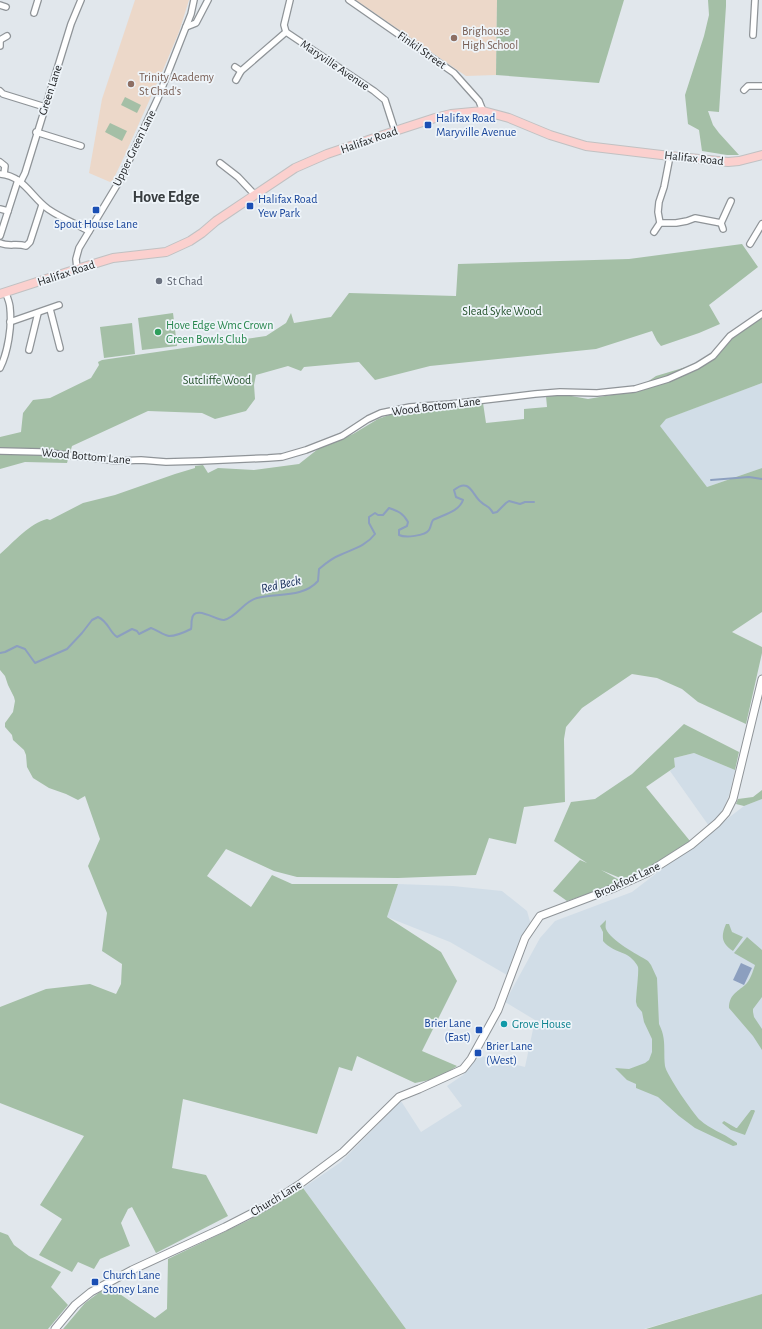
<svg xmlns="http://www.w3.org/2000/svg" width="762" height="1329" font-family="'Alegreya Sans',sans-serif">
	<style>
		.built { fill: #d1dde7 }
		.education { fill: #ecd8c9 }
		.green { fill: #a4bfa6 }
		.water { fill: #8c9fbf }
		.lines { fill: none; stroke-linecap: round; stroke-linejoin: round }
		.stream { stroke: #8c9fbf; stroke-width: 2 }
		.minor-casing { stroke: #8f9498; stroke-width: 8 }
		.tertiary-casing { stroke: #8f9498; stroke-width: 9 }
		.primary-casing { stroke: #c1c1c2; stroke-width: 10 }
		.minor { stroke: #fff; stroke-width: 5.5 }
		.tertiary { stroke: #fff; stroke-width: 7 }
		.primary { stroke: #fbd0ce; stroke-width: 8 }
		.education-dot { fill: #8d6e63; stroke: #eef4f9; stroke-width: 1.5 }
		.transit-dot { fill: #1a4fb4; stroke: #eef4f9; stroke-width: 1.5 }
		.worship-dot { fill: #6b7280; stroke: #eef4f9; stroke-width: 1.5 }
		.leisure-dot { fill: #2e9e5b; stroke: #eef4f9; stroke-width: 1.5 }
		.culture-dot { fill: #0f9aa8; stroke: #eef4f9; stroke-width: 1.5 }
		.labels { text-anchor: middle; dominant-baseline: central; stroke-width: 3.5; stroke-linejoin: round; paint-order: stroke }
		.education-label { font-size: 12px; fill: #785e54; stroke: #eef4f9; text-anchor: start }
		.street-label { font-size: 12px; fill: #212325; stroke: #eef4f9 }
		.transit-label { font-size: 12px; fill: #164399; stroke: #eef4f9; text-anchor: start }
		.worship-label { font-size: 12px; fill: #5b616d; stroke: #eef4f9; text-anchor: start }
		.park-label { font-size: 12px; fill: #214f28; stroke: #eef4f9 }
		.leisure-label { font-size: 12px; fill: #27864d; stroke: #eef4f9; text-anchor: start }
		.culture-label { font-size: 12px; fill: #0d838f; stroke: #eef4f9; text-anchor: start }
		.water-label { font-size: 13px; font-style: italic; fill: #162d58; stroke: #eef4f9 }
		.district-label { font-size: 16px; font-weight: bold; fill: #393e41; stroke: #eef4f9 }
	</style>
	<rect width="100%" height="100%" fill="#e1e7ec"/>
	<!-- built -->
	<g class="built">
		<path d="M762 383V468L707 487 659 426 665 419Z"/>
		<path d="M694 753 735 770 729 795 724 807 717 819 709 826 670 771 675 767 674 758Z"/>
		<path d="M762 799V1294L644 1329H406L303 1188 341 1162 401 1101 421 1132 462 1106 447 1086 463 1075 478 1055 525 1067 535 1020 505 1002 540 938 555 921 632 892 744 806Z"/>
		<path d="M398 884 453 886 502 891 527 911 531 925 507 975 450 942 387 917Z"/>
	</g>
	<!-- education -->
	<g class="education">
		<path d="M135 0H189L179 32 163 70 123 159 113 180 110 182 89 173 102 99Z"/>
		<path d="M356 0H497L496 75 466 76Z"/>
	</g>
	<!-- green -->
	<g class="green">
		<path d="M497 0H624L599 83 496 75Z"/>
		<path d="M708 0H726V6L719 112 708 111 713 125 719 133 739 155H727L702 151 699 130 688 124 685 95 704 36 709 15Z"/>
		<path d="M125 97 141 105 137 113 121 105Z"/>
		<path d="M110 123 127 131 122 141 105 132Z"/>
		<path d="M742 244 758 267 709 305 720 324 699 333 661 346 657 341 652 331 596 349 430 366 375 380 359 362 304 367 301 371 288 366 256 375 254 385 255 399 246 411 215 419 202 413 148 411 72 446 67 463 25 462 0 469V437L21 432 23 413 33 400 50 398 91 378 99 365 98 362 102 360 266 336 286 323 291 313 294 323 331 317 349 293 456 296 458 264 629 259Z"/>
		<path d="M173 313 177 346 142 350 138 318Z"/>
		<path d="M762 317V383L666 419 660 426 707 487 762 468V612L732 632 762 647V653L746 724 698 702 682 689 657 678 632 674 582 708 566 727 564 739 565 802 524 807 516 844 489 838 476 875 398 878 297 877 274 871 226 849 207 876 251 907 272 875 292 884H398L387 917 441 952 457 981 422 1051 457 1066 439 1078 415 1083 357 1056 352 1071 339 1067 317 1134 183 1099 172 1168 206 1175 228 1216 156 1253 132 1207 128 1209 121 1223 130 1246 100 1259 94 1269 78 1262 72 1272 39 1255 62 1219 40 1205 84 1136 0 1103V1007L46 989 90 984 116 994 121 984 122 964 102 951 107 913 88 866 100 839 85 796 78 800 66 794 49 788 33 778 27 767 26 755 24 750 13 740 12 735 5 727V723L13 712 15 701 14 697 8 685 5 676 0 670V554C14 542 30 523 47 519L50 520 83 503 115 495 175 474 195 468V466L203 465 208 473 218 468 254 470 299 464 318 449 353 434 378 419 403 410 449 408 483 403 486 423 524 419V409L547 407 546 396 566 395 588 399 634 391 656 376 696 364Z"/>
		<path d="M132 323 135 354 104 358 100 327Z"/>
		<path d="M684 724 739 752 735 770 694 753 674 758 675 767 646 787 690 841 643 871 625 880 601 870 623 882 567 901 553 891 580 860 587 863 554 841 571 802 595 799 632 774Z"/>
		<path d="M762 790V799L744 806 736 804 738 799 753 797Z"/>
		<path d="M606 920C606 923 605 926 606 929 611 941 637 954 648 961L651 965 657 978 659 1024C667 1040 663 1050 665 1066 666 1074 694 1115 700 1120 710 1129 723 1133 734 1141L737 1143V1145L733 1146 695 1128 679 1116 658 1097 636 1088V1084L627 1080 615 1068 629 1069 645 1063 649 1060 652 1052V1039L644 1022 642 1012 637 1006 636 1002C636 996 639 971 638 967 636 962 630 956 625 954 617 951 608 947 603 941V932L600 926Z"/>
		<path d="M726 924H729L732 932 743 937 733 951C721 943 721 936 726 924Z"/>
		<path d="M747 937 762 950V997L753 1009V1012L754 1017 762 1029V1050L753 1036 729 1008C729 995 737 992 745 985 750 981 753 971 755 965L734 953Z"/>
		<path d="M751 1110H754L755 1111 745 1135 731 1130 722 1123 724 1121 736 1128H737Z"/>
		<path d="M303 1188 406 1329H63L85 1303 108 1286 155 1318 167 1309 168 1259 249 1220Z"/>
		<path d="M0 1232 8 1235 14 1245 29 1256 61 1272 51 1287 68 1305 48 1329H0Z"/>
		<path d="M762 1294V1329H644H646Z"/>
	</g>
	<!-- water -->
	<path class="water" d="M741 963 752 968 744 985 733 980Z"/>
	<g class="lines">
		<!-- stream -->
		<g class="stream">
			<path d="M711 480 749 477 762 479"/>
			<path d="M0 653 5 652 17 646 25 649 35 663 67 649 82 633 92 620 98 617C109 622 109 632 117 637L132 629 137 631 139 634 151 628C157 630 163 635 169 636 177 636 185 632 191 629 192 625 191 622 192 619 194 604 217 621 224 620 237 617 244 601 257 598 277 593 303 598 318 581L319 569C326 563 332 558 340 555 353 549 366 546 375 534L369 523V517L375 513 378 515H383L389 508C398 511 403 513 408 522L407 526 399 530V535C405 538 425 536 429 530 431 527 431 523 433 520 442 515 459 512 463 500L456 497 454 490C470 477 472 495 481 502 486 507 489 505 493 513L497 512 506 503 509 501 520 504 525 502H534"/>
		</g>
		<defs>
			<g id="minor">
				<path d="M290 0 284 25 286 32 374 91 385 100 395 131"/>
				<path d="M349 0 454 73 479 101 483 111"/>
				<path d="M0 5 6 7"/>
				<path d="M34 13 38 0"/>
				<path d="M186 27 196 23 208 0"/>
				<path d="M753 35 755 0"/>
				<path d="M0 40 7 36"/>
				<path d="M0 40V46"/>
				<path d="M235 67 241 71"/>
				<path d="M236 80 241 71 286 32"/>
				<path d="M744 90 748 86H762"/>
				<path d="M0 91 3 94 45 107"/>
				<path d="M36 132 81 146"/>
				<path d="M0 162 5 166 4 174"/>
				<path d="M220 163 238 177 255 195"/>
				<path d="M0 174C24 176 31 197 48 209 61 218 76 224 89 231"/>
				<path d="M21 181 25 173 71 24 81 0"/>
				<path d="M0 209 8 211"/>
				<path d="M660 223H676L687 221 695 218 721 223"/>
				<path d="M723 229 721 223 731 201"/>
				<path d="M654 232 660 223 658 212 659 202 664 187 670 156"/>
				<path d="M0 236 18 180"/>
				<path d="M0 243C9 247 16 243 26 246L30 242 42 205"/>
				<path d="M750 244 762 224"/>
				<path d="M77 269 76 259 79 248 120 180 158 98 191 14 194 0"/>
				<path d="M50 309 60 348"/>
				<path d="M10 322 59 305"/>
				<path d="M29 350 38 313"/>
				<path d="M0 368C8 352 12 326 10 308 10 303 7 297 6 293"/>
				<path d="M0 451 42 452 118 461 141 460 166 462 201 461 268 458 282 457 306 450 342 436 368 419 381 413 410 407 450 404 535 394 560 392 597 393 635 389 668 379 697 366 713 356 730 336 762 314"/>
			</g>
			<path id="tertiary" d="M55 1329 75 1305 91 1292 132 1270 225 1227 266 1206 300 1184 343 1152 399 1097 419 1089 463 1069 471 1059 498 1010 525 938 540 916 614 888 647 873 691 845 717 823 726 813 733 799 762 679"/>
			<path id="primary" d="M0 294 77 269 113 258 166 252 190 241 202 233 216 221 295 168 327 154 395 131 435 118 451 114 483 111 509 118 550 135 586 146 670 156 728 162 739 161 762 155"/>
		</defs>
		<!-- minor casing -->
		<use href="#minor" class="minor-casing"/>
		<!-- tertiary casing -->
		<use href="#tertiary" class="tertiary-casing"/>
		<!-- primary casing -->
		<use href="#primary" class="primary-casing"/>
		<!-- minor -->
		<use href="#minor" class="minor"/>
		<!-- tertiary -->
		<use href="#tertiary" class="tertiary"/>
		<!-- primary -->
		<use href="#primary" class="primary"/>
	</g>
	<!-- markers -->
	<g class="education-dot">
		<circle cx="454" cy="38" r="4"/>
		<circle cx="131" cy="84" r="4"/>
	</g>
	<g class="transit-dot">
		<rect x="424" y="121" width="8" height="8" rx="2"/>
		<rect x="246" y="202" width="8" height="8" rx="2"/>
		<rect x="92" y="206" width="8" height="8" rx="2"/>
		<rect x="475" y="1026" width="8" height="8" rx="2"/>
		<rect x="474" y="1049" width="8" height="8" rx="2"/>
		<rect x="91" y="1278" width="8" height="8" rx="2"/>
	</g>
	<circle class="worship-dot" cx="159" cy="281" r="4"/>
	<circle class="leisure-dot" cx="158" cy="332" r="4"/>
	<circle class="culture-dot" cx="504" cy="1024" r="4"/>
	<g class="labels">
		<!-- education labels -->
		<g class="education-label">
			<text x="462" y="31">Brighouse<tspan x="462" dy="14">High School</tspan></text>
			<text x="139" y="77">Trinity Academy<tspan x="139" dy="14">St Chad's</tspan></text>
		</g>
		<!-- street labels -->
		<g class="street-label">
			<text transform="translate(422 50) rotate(35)">Finkil Street</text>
			<text transform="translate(335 65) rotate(34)">Maryville Avenue</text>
			<text transform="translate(50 90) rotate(-72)">Green Lane</text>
			<text transform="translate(369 140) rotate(-19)">Halifax Road</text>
			<text transform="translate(134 148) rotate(-64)">Upper Green Lane</text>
			<text transform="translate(694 158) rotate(6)">Halifax Road</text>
			<text transform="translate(66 273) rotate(-18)">Halifax Road</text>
			<text transform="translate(436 406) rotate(-7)">Wood Bottom Lane</text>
			<text transform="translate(86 456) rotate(5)">Wood Bottom Lane</text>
			<text transform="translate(627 880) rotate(-25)">Brookfoot Lane</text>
			<text transform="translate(276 1198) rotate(-31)">Church Lane</text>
		</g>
		<!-- transit labels -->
		<g class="transit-label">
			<text x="436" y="118">Halifax Road<tspan x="436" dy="14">Maryville Avenue</tspan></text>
			<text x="258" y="199">Halifax Road<tspan x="258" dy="14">Yew Park</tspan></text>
			<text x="96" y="224" text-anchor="middle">Spout House Lane</text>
			<text x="471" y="1023" text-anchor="end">Brier Lane<tspan x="471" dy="14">(East)</tspan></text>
			<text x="486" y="1046">Brier Lane<tspan x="486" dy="14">(West)</tspan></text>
			<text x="103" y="1275">Church Lane<tspan x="103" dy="14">Stoney Lane</tspan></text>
		</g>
		<!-- worship labels -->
		<g class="worship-label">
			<text x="167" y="281">St Chad</text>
		</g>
		<!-- park labels -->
		<g class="park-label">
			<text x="502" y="311">Slead Syke Wood</text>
			<text x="217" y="380">Sutcliffe Wood</text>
		</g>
		<!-- leisure labels -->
		<g class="leisure-label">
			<text x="166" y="325">Hove Edge Wmc Crown<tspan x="166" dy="14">Green Bowls Club</tspan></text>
		</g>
		<!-- culture labels -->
		<g class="culture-label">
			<text x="512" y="1024">Grove House</text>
		</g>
		<!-- water labels -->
		<g class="water-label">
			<text transform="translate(281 585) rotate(-13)">Red Beck</text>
		</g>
		<!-- district labels -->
		<g class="district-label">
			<text x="166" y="197">Hove Edge</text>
		</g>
	</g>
</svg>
